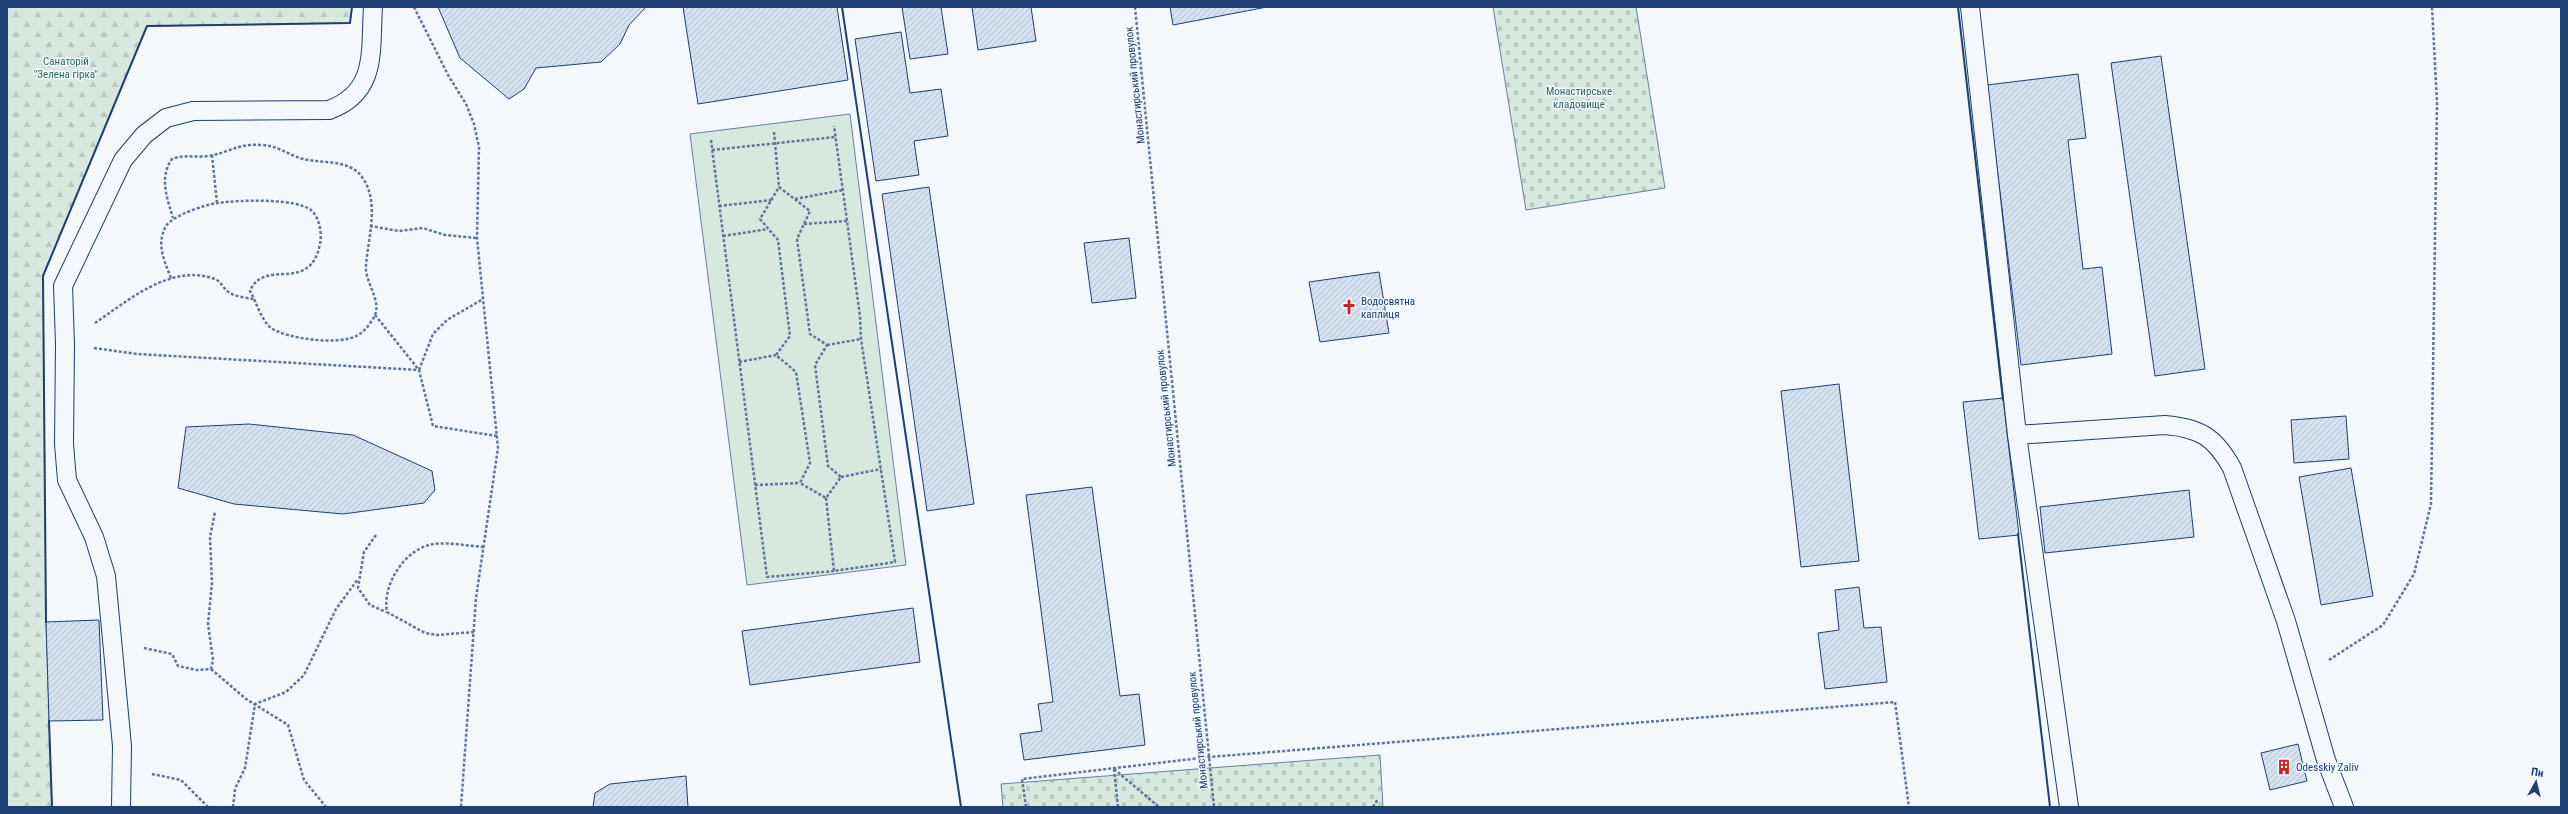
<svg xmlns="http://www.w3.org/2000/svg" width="2568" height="814" font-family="'Roboto Condensed',sans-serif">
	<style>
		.green { fill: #d7e8df; stroke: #687fa3 }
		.forest { fill: url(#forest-firs); stroke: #687fa3 }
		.cemetery { fill: url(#cemetery-stones); stroke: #687fa3 }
		.building { fill: url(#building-hatch); stroke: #1d3f73 }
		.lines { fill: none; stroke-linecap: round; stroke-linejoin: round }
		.service-casing { stroke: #1d3f73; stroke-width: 20 }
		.path { stroke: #5e769c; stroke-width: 2.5; stroke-dasharray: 3 2; stroke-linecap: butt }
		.service { stroke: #f4f7fb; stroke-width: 18 }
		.wall { stroke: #1d3f73; stroke-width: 2 }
		.labels { text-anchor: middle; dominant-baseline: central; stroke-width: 3; stroke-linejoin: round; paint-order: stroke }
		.park-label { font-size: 11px; fill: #2c6c60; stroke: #f4f7fb }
		.street-label { font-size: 11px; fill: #1d3f73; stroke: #f4f7fb }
		.poi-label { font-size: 11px; fill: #1d3f73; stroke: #f4f7fb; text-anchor: start }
	</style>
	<defs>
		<pattern id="forest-firs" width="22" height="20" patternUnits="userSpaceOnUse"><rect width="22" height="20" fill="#d7e8df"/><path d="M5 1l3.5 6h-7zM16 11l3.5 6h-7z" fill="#b8c8c3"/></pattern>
		<pattern id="cemetery-stones" width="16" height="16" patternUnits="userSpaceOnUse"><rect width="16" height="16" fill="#d7e8df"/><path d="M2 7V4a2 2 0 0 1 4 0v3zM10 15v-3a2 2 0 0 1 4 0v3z" fill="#b8c8c3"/></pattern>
		<pattern id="building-hatch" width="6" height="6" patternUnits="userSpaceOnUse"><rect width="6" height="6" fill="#d5e0f0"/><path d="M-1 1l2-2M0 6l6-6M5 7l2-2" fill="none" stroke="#b6c1d1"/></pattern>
	</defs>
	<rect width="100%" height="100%" fill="#f4f7fb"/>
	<!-- green -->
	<path class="green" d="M850 114 906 565 747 585 690 134Z"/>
	<!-- forest -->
	<path class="forest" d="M7 7H352L350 23 147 26 43 276 46 622 52 807H7Z"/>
	<!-- cemetery -->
	<g class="cemetery">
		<path d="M1493 7H1636L1665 188 1526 210Z"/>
		<path d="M1380 755 1383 807H1003L1001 784Z"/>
	</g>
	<!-- building -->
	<g class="building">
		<path d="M438 7H646L629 25 620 44 601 62 536 68 524 89 509 99 460 58Z"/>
		<path d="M683 7H837L848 80 698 104Z"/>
		<path d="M902 7H941L948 54 910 59Z"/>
		<path d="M972 7H1031L1036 41 978 50Z"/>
		<path d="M1170 7H1267L1173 25Z"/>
		<path d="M901 32 910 93 941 89 948 136 914 141 919 175 876 181 855 39Z"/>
		<path d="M2161 56 2205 369 2155 376 2111 63Z"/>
		<path d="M2078 74 2086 138 2068 140 2083 269 2102 267 2112 354 2021 365 1987 85Z"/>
		<path d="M929 187 974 504 927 511 882 194Z"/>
		<path d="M1129 238 1136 298 1092 303 1084 243Z"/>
		<path d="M1379 272 1389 333 1320 342 1309 282Z"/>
		<path d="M1839 384 1859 561 1801 567 1781 391Z"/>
		<path d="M2003 398 2019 535 1979 539 1963 402Z"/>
		<path d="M2346 416 2349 459 2294 463 2291 420Z"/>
		<path d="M249 424 353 435 432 471 435 490 424 503 343 514 234 504 178 488 186 427Z"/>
		<path d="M2351 468 2373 596 2321 605 2299 477Z"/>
		<path d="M1092 487 1120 696 1139 694 1145 745 1024 760 1020 734 1042 731 1038 704 1053 702 1026 495Z"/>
		<path d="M2189 490 2194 537 2045 553 2040 507Z"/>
		<path d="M1859 587 1864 628 1881 627 1887 682 1825 689 1818 633 1839 630 1835 590Z"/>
		<path d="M913 608 920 662 750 685 742 631Z"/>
		<path d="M99 620 103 720 49 721 46 622Z"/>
		<path d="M2298 744 2307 781 2270 790 2261 753Z"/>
		<path d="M686 776 688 807H593L595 793 610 784Z"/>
	</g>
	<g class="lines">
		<defs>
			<g id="service">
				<path d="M1970 7 2017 435 2069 807"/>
				<path d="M2017 435 2165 425C2200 428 2215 437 2232 468L2286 621 2326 760 2344 807"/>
				<path d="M121 807 122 746 106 576 94 537 67 480 64 444 65 344 63 286 123 160 144 135 166 118 193 111 329 110C378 92 370 51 373 7"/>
			</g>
		</defs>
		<!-- service casing -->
		<use href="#service" class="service-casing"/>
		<!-- path -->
		<g class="path">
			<path d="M414 7 448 75 466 104 474 124 479 147 477 238 498 448 476 598 461 807"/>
			<path d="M1135 7 1214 807"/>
			<path d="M774 132 779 187"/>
			<path d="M711 140 767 577 834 571"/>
			<path d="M712 150 835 137"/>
			<path d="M212 155 217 203"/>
			<path d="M779 187 810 211 797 239 810 334 827 345 815 365 828 466 841 477 826 498 800 483 810 463 796 372 776 355 790 336 778 240 760 219Z"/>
			<path d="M795 199 843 190"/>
			<path d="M719 206 772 200"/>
			<path d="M804 224 847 221"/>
			<path d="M370 226 399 231 423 228 445 235 477 238"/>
			<path d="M723 236 768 229"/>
			<path d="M171 278C164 260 156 244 166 226 172 216 206 204 218 203 237 200 296 198 311 210 320 218 322 234 320 244 310 295 264 257 250 291 256 301 261 320 271 328 287 339 341 346 358 335 365 331 370 324 374 317 383 301 364 282 366 265 368 239 380 201 362 177 348 157 316 165 297 157 284 152 275 145 260 145 239 143 228 153 208 156 196 158 185 154 172 159 159 177 167 198 173 218"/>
			<path d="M375 315 419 370 433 426 497 436"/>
			<path d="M95 323C129 300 171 263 215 279 221 281 224 290 230 293 237 297 247 298 254 299"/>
			<path d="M827 345 861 339"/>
			<path d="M94 348 137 354 419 370"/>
			<path d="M739 362 776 355"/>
			<path d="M419 370 433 334 447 320 483 299"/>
			<path d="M841 477 881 469"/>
			<path d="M755 485 800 483"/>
			<path d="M826 498 834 571 895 562 861 339 860 316 834 126"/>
			<path d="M376 535 364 552 358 588 370 605 386 612"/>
			<path d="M474 632 437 635 425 633 387 612C382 586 403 552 429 545 445 541 467 546 484 547"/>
			<path d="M144 648 172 654 178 666 197 670 211 669 213 660 208 624 212 583 210 537 215 512"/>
			<path d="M2329 660 2383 625 2414 574 2431 504 2437 103 2432 7"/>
			<path d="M211 669 246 699 288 725 304 780 326 807"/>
			<path d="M1114 769 1159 807"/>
			<path d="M1114 769 1118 807"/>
			<path d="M152 774 181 780 208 807"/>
			<path d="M233 807 235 789 245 768 255 704 286 692 304 675 336 609 358 579"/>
			<path d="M1026 807 1022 779 1209 757 1895 702 1909 807"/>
			<path d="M1373 807 1378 799"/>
		</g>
		<!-- service -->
		<use href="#service" class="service"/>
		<!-- wall -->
		<g class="wall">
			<path d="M842 7 961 807"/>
			<path d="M1958 7 2003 400"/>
			<path d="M2018 534 2050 807"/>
			<path d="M46 622 43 276 147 26 350 23 352 7"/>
			<path d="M49 721 52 807"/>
		</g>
	</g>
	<!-- icons -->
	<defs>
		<symbol id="church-bare" viewBox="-9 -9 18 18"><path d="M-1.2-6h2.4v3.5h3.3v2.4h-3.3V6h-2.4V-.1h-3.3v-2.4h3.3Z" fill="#c62828" stroke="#f4f7fb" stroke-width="2.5" paint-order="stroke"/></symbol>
		<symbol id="building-bare" viewBox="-9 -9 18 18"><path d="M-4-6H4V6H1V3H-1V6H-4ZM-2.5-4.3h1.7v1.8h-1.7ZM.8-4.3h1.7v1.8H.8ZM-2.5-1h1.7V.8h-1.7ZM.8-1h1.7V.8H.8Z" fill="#c62828" stroke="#f4f7fb" stroke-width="2.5" paint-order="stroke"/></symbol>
	</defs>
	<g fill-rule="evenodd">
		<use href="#church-bare" x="1338" y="296" width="22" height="22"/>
		<use href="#building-bare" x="2273" y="756" width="22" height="22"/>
	</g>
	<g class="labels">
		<!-- park labels -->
		<g class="park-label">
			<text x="66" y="61">Санаторій<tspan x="66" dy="13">"Зелена гірка"</tspan></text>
			<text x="1579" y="91">Монастирське<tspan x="1579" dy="13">кладовище</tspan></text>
		</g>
		<!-- street labels -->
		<g class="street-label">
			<text transform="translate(1135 85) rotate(-96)">Монастирський провулок</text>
			<text transform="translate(1166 408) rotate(-96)">Монастирський провулок</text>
			<text transform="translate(1198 730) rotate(-96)">Монастирський провулок</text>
		</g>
		<!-- poi labels -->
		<g class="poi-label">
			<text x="1361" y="301">Водосвятна<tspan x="1361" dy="13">каплиця</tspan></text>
			<text x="2296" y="767">Odesskiy Zaliv</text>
		</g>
	</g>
	<!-- border -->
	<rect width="2568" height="814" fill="none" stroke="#1d3f73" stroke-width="16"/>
	<!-- north arrow -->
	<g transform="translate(2536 782) rotate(8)" stroke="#f4f7fb" stroke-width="3" paint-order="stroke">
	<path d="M0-3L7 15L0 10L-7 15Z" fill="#1d3f73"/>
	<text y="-6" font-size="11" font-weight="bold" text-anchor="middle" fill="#1d3f73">Пн</text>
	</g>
</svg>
